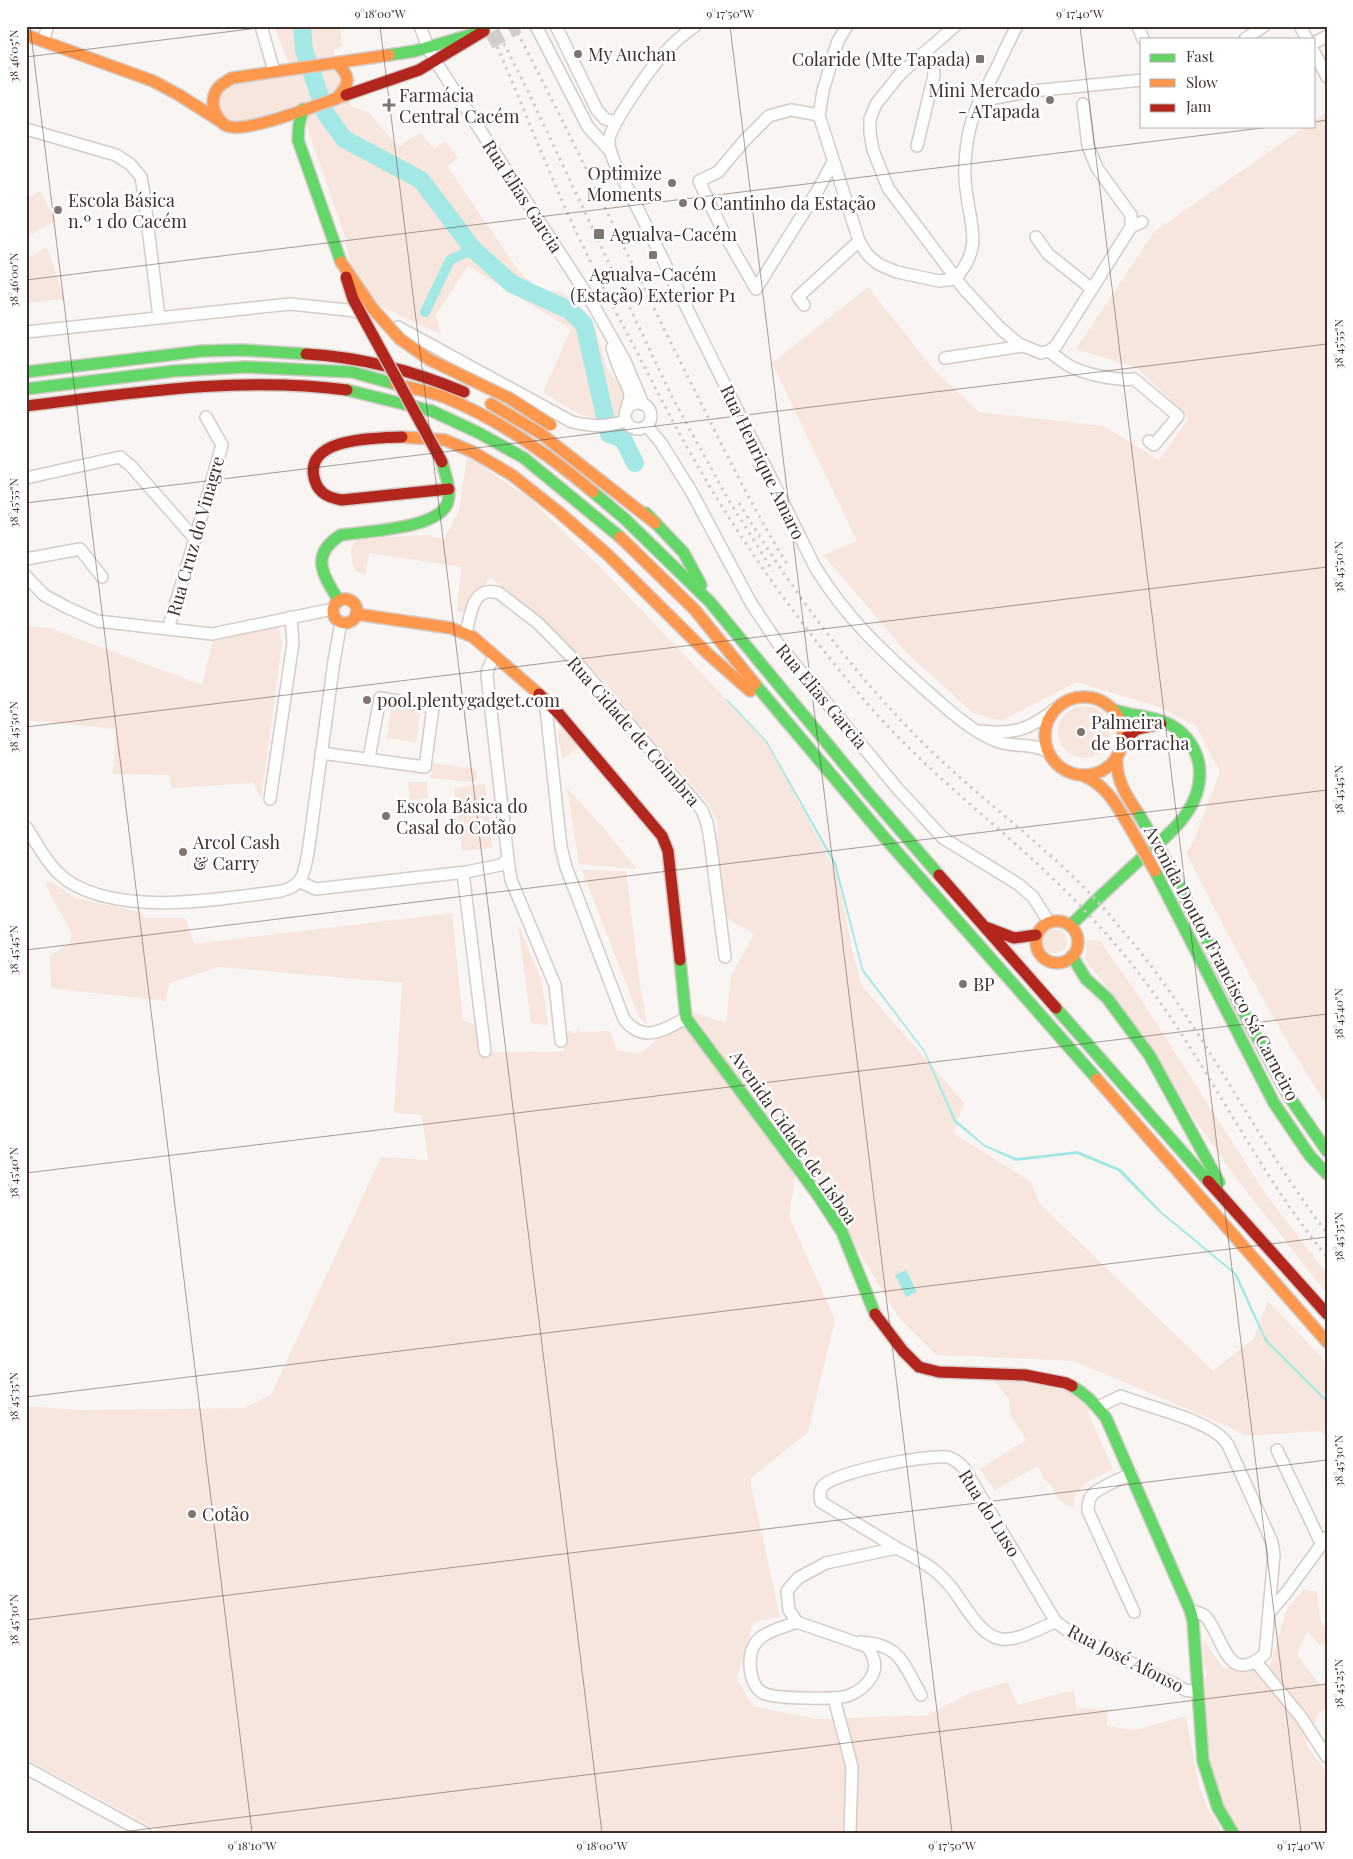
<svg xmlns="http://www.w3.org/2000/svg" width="1353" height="1859" font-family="'Playfair Display',serif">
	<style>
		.green { fill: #f7e6dd }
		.water { fill: #a4e8e6 }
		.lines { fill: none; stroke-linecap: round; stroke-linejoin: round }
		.canal { stroke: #a4e8e6; stroke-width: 10 }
		.river { stroke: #a4e8e6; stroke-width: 18 }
		.secondary-tunnel { stroke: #d4cecb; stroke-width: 15; stroke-dasharray: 15 8; stroke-linecap: butt }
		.street-casing { stroke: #d4ccc8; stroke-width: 14 }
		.fast-casing { stroke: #d4ccc8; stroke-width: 14 }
		.slow-casing { stroke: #d4ccc8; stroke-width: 14 }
		.jam-casing { stroke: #d4ccc8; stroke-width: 14 }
		.street { stroke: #fefefd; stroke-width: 11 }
		.fast { stroke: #63d668; stroke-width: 11 }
		.slow { stroke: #ff974d; stroke-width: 11 }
		.jam { stroke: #b3261e; stroke-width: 11 }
		.rail { stroke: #cecbca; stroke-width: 3; stroke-dasharray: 2.5 5; stroke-linecap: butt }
		.fast-bridge-casing { stroke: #d4ccc8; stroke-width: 14; stroke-linecap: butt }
		.slow-bridge-casing { stroke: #d4ccc8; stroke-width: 14; stroke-linecap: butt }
		.jam-bridge-casing { stroke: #d4ccc8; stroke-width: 14; stroke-linecap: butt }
		.fast-bridge { stroke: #63d668; stroke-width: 11 }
		.slow-bridge { stroke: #ff974d; stroke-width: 11 }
		.jam-bridge { stroke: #b3261e; stroke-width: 11 }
		.ticks { fill: none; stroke: #3f312b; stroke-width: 1; stroke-opacity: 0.45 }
		.poi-dot { fill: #807671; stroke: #fff; stroke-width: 2 }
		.labels { text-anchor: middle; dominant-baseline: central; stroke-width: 5; stroke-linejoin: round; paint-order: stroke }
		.poi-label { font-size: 18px; fill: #3f312b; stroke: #fff; text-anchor: start }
		.street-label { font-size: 18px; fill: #3f312b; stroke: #fff }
		.neatline { fill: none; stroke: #3f312b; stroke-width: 2 }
		.ticks-label { font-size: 12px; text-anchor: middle; fill: #3f312b }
	</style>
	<rect width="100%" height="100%" fill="#f9f5f3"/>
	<!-- green -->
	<g class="green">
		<path d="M274 26H340L342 46 333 50 351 106 369 113 398 147 420 133 434 149 445 141 458 158 447 166 521 274 541 290 561 292 585 311 596 329 607 368 626 393 624 405 617 416 591 418 571 410 543 392 571 329 468 266 436 315 441 335 368 300 351 267 344 234 309 133 302 104C287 109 246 126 233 122 228 121 223 116 221 112 217 102 220 95 225 86L293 74Z"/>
		<path d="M1327 112V1106C1274 1024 1230 939 1186 853L1194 840 1220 772 1196 726 1161 708 1077 682 1001 721 973 713 906 652 823 555 857 541 772 363 868 287 934 370 979 412 1104 426 1159 460 1189 418 1137 368 1076 349 1154 232 1306 126H1314V121Z"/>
		<path d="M40 191 56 221 26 237V199Z"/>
		<path d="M47 247 64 299 26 303V259Z"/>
		<path d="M467 456 529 498 609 576 767 742 837 874 853 953 862 986 964 1103 953 1133 1031 1182 1040 1204 1213 1371 1253 1339 1268 1301 1327 1363V1439L1321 1431 1245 1436 1223 1424 1074 1361 936 1355 899 1318 799 1153 789 1216 835 1320 808 1432 750 1479 780 1617 753 1623 737 1678 753 1706 817 1719 927 1715 973 1692 1008 1682 1017 1705 1073 1690 1077 1708 1108 1709 1107 1726 1135 1730 1186 1716 1199 1787 1208 1809 1223 1833H163L26 1759V1406L79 1410 243 1408 271 1395 381 1157 428 1160 422 1115 394 1113 402 983 219 967 169 983 166 1001 51 988 50 956 70 943 72 934 45 884 50 881 76 898 143 913 144 918H185L194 944 452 913 463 1020 480 1027 481 1053 564 1051 560 1029 576 1033 578 1027 580 1032 610 1031 617 1050 640 1054 674 1024 685 1010 726 1023 731 976 754 934 720 914 717 822 710 806 634 719 606 684 566 642 490 577 466 612H457L461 567 369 553 365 575 355 571C351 559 347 547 359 539L424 535 444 539 459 511Z"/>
		<path d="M278 625 282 644 261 799 253 783 172 788 169 775 113 774 116 729 26 720V626L50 628 202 685 213 640Z"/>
		<path d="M392 702 421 706 416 743 387 738Z"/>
		<circle cx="1084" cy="732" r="26"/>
		<path d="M559 729H563L579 746 563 760 558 739Z"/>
		<path d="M433 763 476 769 477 781 468 782 431 778Z"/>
		<path d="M408 782H427L428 798 410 800Z"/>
		<path d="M485 784 492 848 462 851 454 788Z"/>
		<path d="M567 788 601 825 637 869 579 864Z"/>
		<path d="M582 870 626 871 639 977 647 1025 639 1017Z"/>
		<path d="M518 924 542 982 548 1026 531 1023Z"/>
		<circle cx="1055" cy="941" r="12"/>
		<path d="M1087 940 1100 941 1140 998 1267 1196 1327 1274V1294L1236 1178 1190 1113 1112 993 1085 960Z"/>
		<path d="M990 1376 1063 1386 1091 1407 1088 1412 1089 1415 1113 1469 1087 1482 1075 1494 1073 1508 1059 1500 1049 1482 1045 1481 1038 1466 994 1490 980 1469 1026 1440 1010 1414 1009 1399Z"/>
		<path d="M1304 1589 1317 1592 1320 1620 1327 1631V1645H1320L1307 1631 1297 1655 1320 1685 1327 1684V1707L1318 1714 1306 1745 1327 1772V1833H1242L1228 1815 1221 1800 1209 1764 1205 1679 1206 1678V1668H1204L1203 1639 1223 1668 1270 1665 1286 1611Z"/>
	</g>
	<!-- water -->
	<g class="water">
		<path d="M727 699 767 741 836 863 863 969 925 1051 956 1120 985 1145 1016 1158 1078 1151 1121 1169 1162 1212 1237 1274 1264 1334 1269 1342 1327 1400V1403L1265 1341 1234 1274 1159 1212 1118 1171 1077 1154 1016 1161 985 1147 954 1122 924 1052 862 971 835 868 831 859 766 742 726 700Z"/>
		<path d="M906 1270 917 1292 906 1297 895 1275Z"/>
	</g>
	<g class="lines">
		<!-- canal -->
		<path class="canal" d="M425 312 450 260 473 249"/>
		<!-- river -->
		<path class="river" d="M302 26 304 50 326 114 344 139 421 180 473 249 512 284 569 310 584 324 609 434 623 439 635 463"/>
		<!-- secondary-tunnel -->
		<path class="secondary-tunnel" d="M489 42 518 26"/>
		<defs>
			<g id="street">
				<path d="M261 26 274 71"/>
				<path d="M420 26 428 48 436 62 591 301 625 361 643 404"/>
				<path d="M536 26 588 127 611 152"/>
				<path d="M556 26 597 110 605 119 616 122"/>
				<path d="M695 26C682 35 671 45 661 57 650 69 609 127 609 141 609 156 620 173 627 187L815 567C847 619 883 652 928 692 949 710 969 730 996 741 1013 748 1032 742 1048 752"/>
				<path d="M847 26 838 41 834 53 823 91 819 115 859 241 867 254 878 264 897 272 939 281 955 279C984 247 970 226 966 189 963 170 966 141 971 124 976 105 986 89 995 71 1002 56 1009 41 1017 26"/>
				<path d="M955 26 901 73 876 104 870 119V133L873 150 888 188 964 289 1001 329 1019 344 1041 353 1049 351 1056 346 1131 227 1142 222"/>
				<path d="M1138 26 1143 39"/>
				<path d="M1300 26 1307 39"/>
				<path d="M1245 39 1264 26"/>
				<path d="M43 41 48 26"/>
				<path d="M1314 43 1327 36"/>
				<path d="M1314 52 1327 77"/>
				<path d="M979 101 1033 91 1142 80"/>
				<path d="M1083 104 1088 146 1097 168 1131 215V227"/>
				<path d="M819 115 791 110 769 116 744 141 718 172 699 181 725 235 756 289 819 188 833 162"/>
				<path d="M26 129 116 155 130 164 141 177 144 195 159 317"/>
				<path d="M917 146 934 75 933 62 926 57 920 56"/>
				<path d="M1036 237 1048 254 1092 289"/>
				<path d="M804 305 798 297 859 241"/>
				<path d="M398 327 572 422C594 427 604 427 626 421"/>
				<path d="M26 332 290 304 347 310 365 314"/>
				<path d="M612 348 618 366 629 390 630 397 626 411"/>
				<path d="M1049 351C1055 356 1062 361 1068 365 1082 374 1118 381 1134 379L1178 416 1154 445 1149 441"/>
				<path d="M945 358 1023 346"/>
				<circle cx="638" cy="416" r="13"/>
				<path d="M647 426 661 443 691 491 751 603 779 645 897 788 943 838 1018 884 1033 897 1049 922"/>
				<path d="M26 478 120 457 131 466 195 539"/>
				<path d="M26 559 80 549 102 577"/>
				<path d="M26 576 44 595 64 606 97 621 212 634 333 609"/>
				<path d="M168 629 195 539 222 445 206 417"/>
				<path d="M466 633C471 614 472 585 499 593L539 624 579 665 702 810 707 823 710 840 725 957"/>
				<path d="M545 699 561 847 566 867 624 1019C643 1044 664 1030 686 1018"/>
				<path d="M981 731C1013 735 1031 729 1055 709"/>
				<path d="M321 753 425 767 433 707 380 698 369 758"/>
				<path d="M270 799 293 643 291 617"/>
				<path d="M26 827C38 845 49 868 68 881 123 917 220 899 281 891 304 886 304 872 308 853L334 661 341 622"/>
				<path d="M508 859 511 880 555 985 561 1041"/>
				<path d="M463 873 485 1051"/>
				<path d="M300 882 316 889 466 872 501 865 508 859 487 676 488 669 494 656"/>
				<path d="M1098 1407 1121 1396C1149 1408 1213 1420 1228 1445L1272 1542 1274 1555 1265 1654C1226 1688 1224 1636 1205 1616 1201 1613 1195 1612 1190 1610"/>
				<path d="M1277 1450 1321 1543"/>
				<path d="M1131 1474C1121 1479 1099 1487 1092 1495 1088 1500 1088 1505 1088 1511L1134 1612"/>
				<path d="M897 1548 821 1502C820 1497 819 1492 822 1487 832 1472 929 1454 948 1457 955 1459 959 1463 964 1468L1056 1622 1074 1635 1170 1682 1185 1690 1198 1692"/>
				<path d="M1269 1613 1286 1593 1327 1537"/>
				<path d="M797 1622C774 1631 750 1633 750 1663 750 1673 753 1688 763 1693 774 1699 838 1700 850 1695 866 1688 881 1672 872 1655 872 1654 869 1648 868 1648 865 1645 858 1644 854 1642 835 1635 816 1629 797 1622L789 1610 787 1591 798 1578 826 1563 897 1548C913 1557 931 1565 944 1579 961 1595 977 1636 1001 1639 1019 1641 1039 1628 1056 1622"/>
				<path d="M860 1642C901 1644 903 1664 921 1695"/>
				<path d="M1256 1662 1301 1717 1327 1757"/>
				<path d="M834 1698 852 1767 850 1833"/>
				<path d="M26 1768 145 1833"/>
			</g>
			<g id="fast">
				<path d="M389 55 415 51 484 31"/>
				<path d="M303 109 299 125 298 140 341 262"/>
				<path d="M26 372 202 351 242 350 306 354"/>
				<path d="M26 389 174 371 246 367 352 372 395 384"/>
				<path d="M347 390 432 411 479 433 524 458 620 537"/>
				<path d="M593 492 625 519 710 602 869 794 939 875"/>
				<path d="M646 513 684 553 701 585"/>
				<path d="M339 601C323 575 309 555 341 535 366 531 442 529 448 501 451 488 445 474 442 462"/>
				<path d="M755 684 884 837 1097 1079"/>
				<path d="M1167 862 1247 1019 1288 1095 1327 1151"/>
				<path d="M1155 871 1274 1103 1310 1156 1327 1174"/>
				<path d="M1070 926C1091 905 1112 885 1134 865 1163 838 1206 811 1199 764 1196 749 1187 735 1174 727 1156 715 1132 717 1112 709"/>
				<path d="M1072 956 1086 979 1107 998 1150 1056 1219 1182"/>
				<path d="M680 960 686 1018 815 1191 842 1232 875 1314"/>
				<path d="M1056 1008 1208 1181"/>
				<path d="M1072 1386C1086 1394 1097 1406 1106 1418L1190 1610 1193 1621 1203 1761 1218 1808 1233 1833"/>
			</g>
			<g id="slow">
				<path d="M26 35 153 81 179 95 220 121"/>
				<path d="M337 63C351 77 350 84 337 98"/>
				<path d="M346 95C322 103 247 134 227 126 220 123 213 111 213 104 213 89 220 85 232 78L389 55"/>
				<path d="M395 384C411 388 428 391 444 397 499 419 548 454 593 492"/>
				<path d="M491 404 540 433 655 523"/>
				<path d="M402 437 445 440 473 452 512 475 560 513 607 554 707 653 750 691"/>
				<path d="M620 537 695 610 755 684"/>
				<circle cx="345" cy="611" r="12"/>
				<path d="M356 614 451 628 473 637 539 694"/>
				<circle cx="1084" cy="736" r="39"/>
				<path d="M1117 756C1115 780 1127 797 1140 816"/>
				<path d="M1082 775C1106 785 1115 803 1128 824"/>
				<circle cx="1057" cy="942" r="21"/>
				<path d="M1097 1079 1327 1342"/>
			</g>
			<g id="jam">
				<path d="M346 95 419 70 484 31"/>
				<path d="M306 354C360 357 414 371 464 392"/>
				<path d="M26 406C133 393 239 376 347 390"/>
				<path d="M402 437C376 438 301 437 315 481 319 494 330 498 342 500L449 489"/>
				<path d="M539 694 560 715 662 836 668 851 680 960"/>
				<path d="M1122 741 1137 729 1161 724"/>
				<path d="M939 875 1056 1008"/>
				<path d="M988 928 1014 938 1036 935"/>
				<path d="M1208 1181 1327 1314"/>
				<path d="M875 1314 903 1351 919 1367 939 1372 1025 1375 1066 1383 1072 1386"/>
			</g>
		</defs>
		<!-- street casing -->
		<use href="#street" class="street-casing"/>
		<!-- fast casing -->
		<use href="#fast" class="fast-casing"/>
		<!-- slow casing -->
		<use href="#slow" class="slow-casing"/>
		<!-- jam casing -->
		<use href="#jam" class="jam-casing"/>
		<!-- street -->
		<use href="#street" class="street"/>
		<!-- fast -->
		<use href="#fast" class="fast"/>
		<!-- slow -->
		<use href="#slow" class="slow"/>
		<!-- jam -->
		<use href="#jam" class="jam"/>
		<!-- rail -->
		<g class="rail">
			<path d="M488 26C516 88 540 152 568 214 590 262 614 309 639 356 656 389 673 423 692 456 742 544 801 626 866 702 912 756 967 801 1020 848 1059 883 1096 920 1130 962 1204 1054 1252 1165 1327 1257"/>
			<path d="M514 26C576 144 631 264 691 383 722 445 752 508 789 567"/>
			<path d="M497 30 526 87 672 397 728 499 773 571"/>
			<path d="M739 503C792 591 854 675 927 747 964 783 1005 815 1044 850 1070 873 1095 897 1117 924 1200 1018 1251 1134 1327 1233"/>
		</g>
		<defs>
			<path id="fast-bridge" d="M1140 816 1167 862"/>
			<g id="slow-bridge">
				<path d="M341 262 373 309 400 339 430 360 509 398 551 425"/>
				<path d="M1128 824 1155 871"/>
			</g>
			<path id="jam-bridge" d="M346 277 353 299 442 462"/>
		</defs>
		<!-- fast-bridge casing -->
		<use href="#fast-bridge" class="fast-bridge-casing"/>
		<!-- slow-bridge casing -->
		<use href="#slow-bridge" class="slow-bridge-casing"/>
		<!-- jam-bridge casing -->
		<use href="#jam-bridge" class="jam-bridge-casing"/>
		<!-- fast-bridge -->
		<use href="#fast-bridge" class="fast-bridge"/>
		<!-- slow-bridge -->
		<use href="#slow-bridge" class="slow-bridge"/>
		<!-- jam-bridge -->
		<use href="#jam-bridge" class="jam-bridge"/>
	</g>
	<!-- ticks -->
	<path class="ticks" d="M30 26 252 1833M380 26 602 1833M730 26 952 1833M1080 26 1301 1833M26 57 274 26M1314 122 1327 120M26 280 1278 126M26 503 1327 344M26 727 1327 567M26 950 1327 790M26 1173 1327 1014M26 1397 1327 1237M26 1620 1327 1460M113 1833 1327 1684"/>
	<!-- markers -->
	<g class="poi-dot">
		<circle cx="578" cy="54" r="5"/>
		<rect x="975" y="54" width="10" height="10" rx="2.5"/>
		<circle cx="1050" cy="100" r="5"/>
		<path d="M386.5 97.5h5v5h5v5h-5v5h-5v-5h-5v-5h5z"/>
		<circle cx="672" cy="183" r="5"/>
		<circle cx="683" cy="203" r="5"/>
		<circle cx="58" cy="210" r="5"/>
		<rect x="593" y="228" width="12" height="12" rx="2.5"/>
		<rect x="648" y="250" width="10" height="10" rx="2.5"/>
		<circle cx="367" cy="700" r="5"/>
		<circle cx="1081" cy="732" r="5"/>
		<circle cx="386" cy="816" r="5"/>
		<circle cx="183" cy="852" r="5"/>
		<circle cx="963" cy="984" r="5"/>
		<circle cx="192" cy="1514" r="5"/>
	</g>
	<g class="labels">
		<!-- poi labels -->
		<g class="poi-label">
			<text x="588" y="54">My Auchan</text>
			<text x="970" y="59" text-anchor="end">Colaride (Mte Tapada)</text>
			<text x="1040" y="90" text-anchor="end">Mini Mercado<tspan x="1040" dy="21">- ATapada</tspan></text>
			<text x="399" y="95">Farmácia<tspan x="399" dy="21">Central Cacém</tspan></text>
			<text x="662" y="173" text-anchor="end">Optimize<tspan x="662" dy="21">Moments</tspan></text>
			<text x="68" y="200">Escola Básica<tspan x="68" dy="21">n.º 1 do Cacém</tspan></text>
			<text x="693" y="203">O Cantinho da Estação</text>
			<text x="610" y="234">Agualva-Cacém</text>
			<text x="653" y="274" text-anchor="middle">Agualva-Cacém<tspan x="653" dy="21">(Estação) Exterior P1</tspan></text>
			<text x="377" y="700">pool.plentygadget.com</text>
			<text x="1091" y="722">Palmeira<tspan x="1091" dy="21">de Borracha</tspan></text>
			<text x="396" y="806">Escola Básica do<tspan x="396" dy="21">Casal do Cotão</tspan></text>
			<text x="193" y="842">Arcol Cash<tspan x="193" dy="21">&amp; Carry</tspan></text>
			<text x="973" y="984">BP</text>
			<text x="202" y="1514">Cotão</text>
		</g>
		<!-- street labels -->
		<g class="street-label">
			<text transform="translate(523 196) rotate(57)">Rua Elias Garcia</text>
			<text transform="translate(763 462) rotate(64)">Rua Henrique Amaro</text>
			<text transform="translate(195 536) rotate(-74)">Rua Cruz do Vinagre</text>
			<text transform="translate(822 696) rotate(50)">Rua Elias Garcia</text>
			<text transform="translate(634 731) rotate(49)">Rua Cidade de Coimbra</text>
			<text transform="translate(1222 963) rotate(62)">Avenida Doutor Francisco Sá Carneiro</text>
			<text transform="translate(794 1137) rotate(55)">Avenida Cidade de Lisboa</text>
			<text transform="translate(990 1513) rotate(58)">Rua do Luso</text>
			<text transform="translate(1126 1658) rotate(27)">Rua José Afonso</text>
		</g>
	</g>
	<!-- border -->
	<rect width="1353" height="1859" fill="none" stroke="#ffffff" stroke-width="55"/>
	<!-- legend -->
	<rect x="1140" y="38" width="175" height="90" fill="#ffffff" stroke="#b2adaa"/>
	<rect x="1150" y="54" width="25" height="8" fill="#63d668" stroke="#b2adaa"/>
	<text x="1186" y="62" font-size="15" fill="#3f312b">Fast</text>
	<rect x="1150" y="79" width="25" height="8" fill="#ff974d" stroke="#b2adaa"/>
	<text x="1186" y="88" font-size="15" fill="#3f312b">Slow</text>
	<rect x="1150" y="104" width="25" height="8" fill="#b3261e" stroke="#b2adaa"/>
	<text x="1186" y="112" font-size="15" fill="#3f312b">Jam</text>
	<rect x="28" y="28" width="1298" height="1804" class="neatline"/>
	<g class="ticks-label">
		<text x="380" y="18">9°18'00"W</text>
		<text x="730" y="18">9°17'50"W</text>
		<text x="1080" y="18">9°17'40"W</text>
		<text transform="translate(14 56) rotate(-90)" y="4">38°46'05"N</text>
		<text transform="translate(14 280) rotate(-90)" y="4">38°46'00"N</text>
		<text transform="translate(1339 344) rotate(-90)" y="4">38°45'55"N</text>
		<text transform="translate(14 503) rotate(-90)" y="4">38°45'55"N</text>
		<text transform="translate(1339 567) rotate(-90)" y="4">38°45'50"N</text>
		<text transform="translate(14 727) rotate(-90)" y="4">38°45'50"N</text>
		<text transform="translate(1339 790) rotate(-90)" y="4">38°45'45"N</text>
		<text transform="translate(14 950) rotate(-90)" y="4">38°45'45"N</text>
		<text transform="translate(1339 1014) rotate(-90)" y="4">38°45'40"N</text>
		<text transform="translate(14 1173) rotate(-90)" y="4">38°45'40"N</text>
		<text transform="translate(1339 1237) rotate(-90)" y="4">38°45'35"N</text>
		<text transform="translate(14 1397) rotate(-90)" y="4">38°45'35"N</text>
		<text transform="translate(1339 1461) rotate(-90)" y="4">38°45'30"N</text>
		<text transform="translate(14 1620) rotate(-90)" y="4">38°45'30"N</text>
		<text transform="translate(1339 1684) rotate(-90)" y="4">38°45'25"N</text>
		<text x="252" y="1850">9°18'10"W</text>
		<text x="602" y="1850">9°18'00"W</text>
		<text x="952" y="1850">9°17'50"W</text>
		<text x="1301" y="1850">9°17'40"W</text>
	</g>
</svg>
